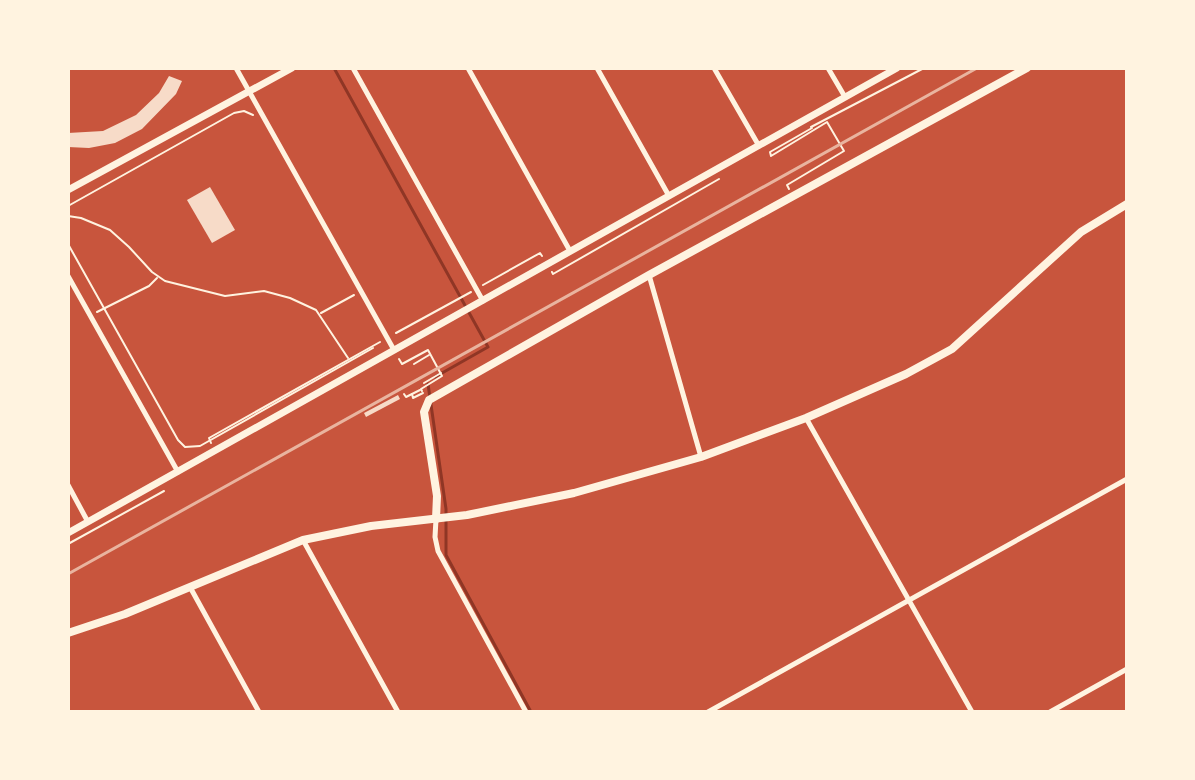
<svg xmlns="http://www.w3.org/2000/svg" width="1195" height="780" font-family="Arial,sans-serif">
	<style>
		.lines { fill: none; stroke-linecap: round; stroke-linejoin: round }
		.stream { stroke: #8f3625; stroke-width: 3 }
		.building { fill: #f7dbc8 }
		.path { stroke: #fff3e0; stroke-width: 2 }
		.minor { stroke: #fff3e0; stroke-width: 5 }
		.tertiary { stroke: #fff3e0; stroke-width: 7 }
		.secondary { stroke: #fff3e0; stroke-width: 7 }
		.primary { stroke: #fff3e0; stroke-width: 8 }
		.rail { stroke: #e9b49f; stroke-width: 3 }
	</style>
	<rect width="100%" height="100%" fill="#c8553d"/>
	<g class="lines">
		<!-- stream -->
		<g class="stream">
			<path d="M334 68 488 347 435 377"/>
			<path d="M428 384 446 509V555L531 712"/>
		</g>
	</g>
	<!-- building -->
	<g class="building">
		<path d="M169 76 182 81 176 94 142 129 115 143 89 148 68 147V133L103 131 136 115 159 93Z"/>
		<path d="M210 187 235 230 212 243 187 200Z"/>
		<path d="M398 395 400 399 366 417 364 413Z"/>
	</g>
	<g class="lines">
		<!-- path -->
		<g class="path">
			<path d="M811 127 924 68"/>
			<path d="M789 189 787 185 844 151 827 122 771 156 770 152 812 128"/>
			<path d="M68 206 234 113 244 111 253 115"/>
			<path d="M68 216 81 218 110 230 129 247 152 272 165 281 225 296 264 291 290 298 316 310 348 358"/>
			<path d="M68 244 178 440 185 447 200 446 373 348"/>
			<path d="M552 272 553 274 719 179"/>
			<path d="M483 285 540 253 542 256"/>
			<path d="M97 312 149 286 157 278"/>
			<path d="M321 313 354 295"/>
			<path d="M396 333 471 292"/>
			<path d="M399 359 402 364 428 350 442 376 421 389 422 391"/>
			<path d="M414 364 429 355"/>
			<path d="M424 383 441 373"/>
			<path d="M404 394 406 397 420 390"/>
			<path d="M412 394 413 398 423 393"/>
			<path d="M211 443 209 438 380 342"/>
			<path d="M68 544 164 491"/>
		</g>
		<!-- minor -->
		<g class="minor">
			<path d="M236 68 394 350"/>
			<path d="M353 68 483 301"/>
			<path d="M468 68 570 251"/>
			<path d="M597 68 669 196"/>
			<path d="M714 68 759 146"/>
			<path d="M828 68 845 97"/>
			<path d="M649 275 701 457"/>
			<path d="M68 276 178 472"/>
			<path d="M806 418 972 712"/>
			<path d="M68 485 88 522"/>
			<path d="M436 519 435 537 438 551 526 712"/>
			<path d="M303 540 398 712"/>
			<path d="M190 587 259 712"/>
			<path d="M708 712 1127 479"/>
			<path d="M1050 712 1127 669"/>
		</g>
		<!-- tertiary -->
		<path class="tertiary" d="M68 190 292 68"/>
		<!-- secondary -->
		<path class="secondary" d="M68 533 897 68"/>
		<!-- primary -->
		<g class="primary">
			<path d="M436 519 437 496 424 412 429 400 649 275 1027 68"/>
			<path d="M68 633 125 614 303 540 371 526 467 515 574 493 701 457 806 418 906 374 952 349 1081 232 1127 204"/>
		</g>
		<!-- rail -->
		<path class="rail" d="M68 574 977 68"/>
	</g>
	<!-- border -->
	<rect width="1195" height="780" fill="none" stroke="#fff3e0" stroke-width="140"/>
</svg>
